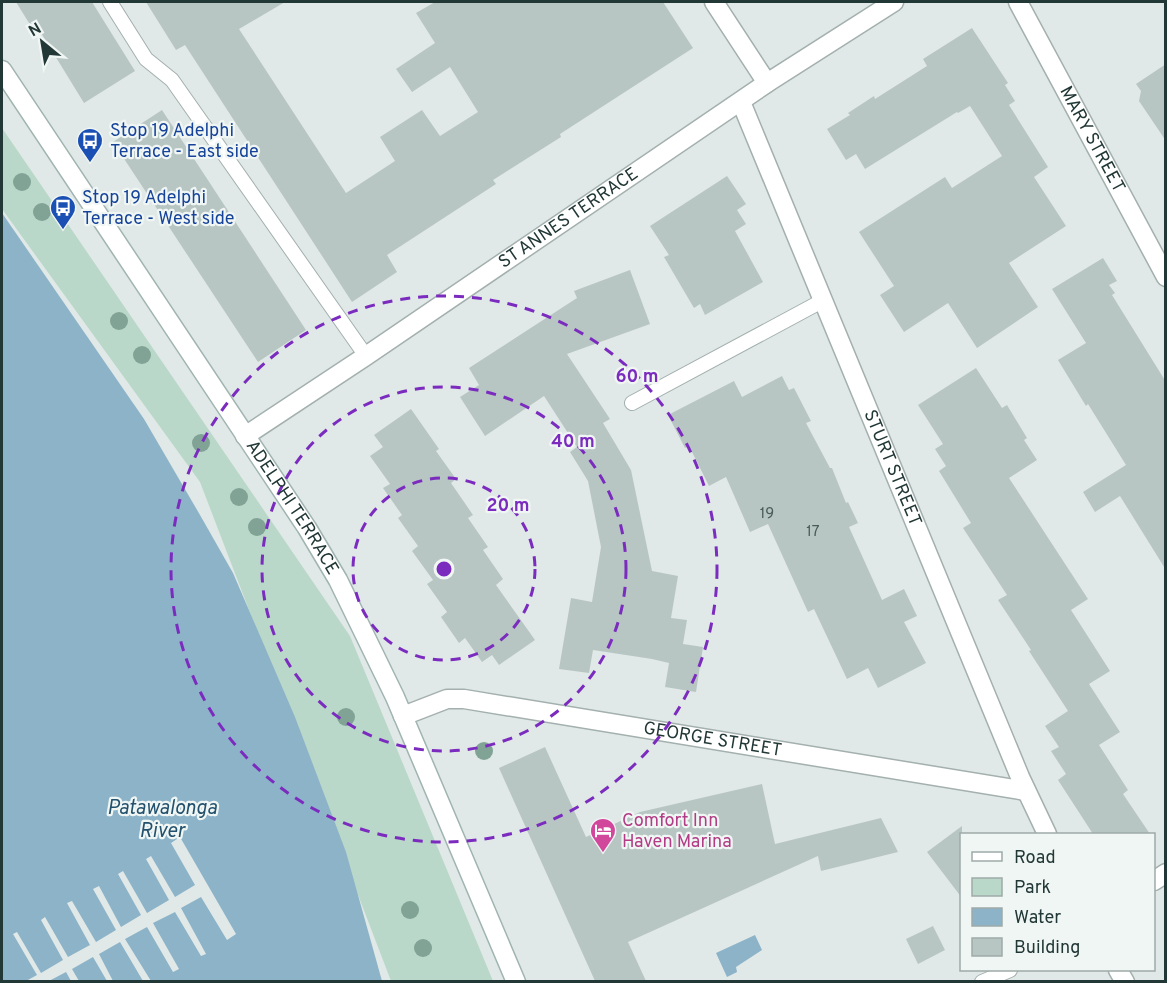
<svg xmlns="http://www.w3.org/2000/svg" width="1167" height="983" font-family="Overpass,sans-serif">
	<style>
		.green { fill: #bad8c9 }
		.water { fill: #8db3c9 }
		.pier { fill: #e0e9e7 }
		.building { fill: #b8c6c3 }
		.lines { fill: none; stroke-linecap: round; stroke-linejoin: round }
		.lane-casing { stroke: #a3b0ae; stroke-width: 16 }
		.street-casing { stroke: #a3b0ae; stroke-width: 21 }
		.secondary-casing { stroke: #a0b4b1; stroke-width: 21 }
		.lane { stroke: #fff; stroke-width: 14 }
		.street { stroke: #fff; stroke-width: 18 }
		.secondary { stroke: #fff; stroke-width: 18 }
		.tree { fill: #80a396 }
		.ring { fill: none; stroke: #7b2cbf; stroke-width: 3; stroke-dasharray: 10 8 }
		.labels { text-anchor: middle; dominant-baseline: central; stroke-width: 4.5; stroke-linejoin: round; paint-order: stroke }
		.number-label { font-size: 15px; fill: #485c59 }
		.transit-label { font-size: 18px; fill: #164399; stroke: #f0f6f4; text-anchor: start }
		.street-label { font-size: 18px; fill: #223836; stroke: #f0f6f4 }
		.hotel-label { font-size: 18px; fill: #b23c85; stroke: #f0f6f4; text-anchor: start }
		.water-label { font-size: 20px; font-style: italic; fill: #23516d; stroke: #f0f6f4 }
		.centre { fill: #7b2cbf; stroke: #f0f6f4; stroke-width: 3 }
		.ring-label { font-size: 18px; text-anchor: middle; font-weight: bold; fill: #7b2cbf; stroke: #f0f6f4; stroke-width: 4.5; stroke-linejoin: round; paint-order: stroke }
	</style>
	<rect width="100%" height="100%" fill="#e0e9e7"/>
	<!-- green -->
	<path class="green" d="M2 128 350 636 493 981H391L200 482 2 209Z"/>
	<!-- water -->
	<g class="water">
		<path d="M2 213 144 419 200 515 233 573 295 717 346 852 382 981H2Z"/>
		<path d="M755 935 762 950 736 967 737 972 727 977 716 953Z"/>
	</g>
	<!-- pier -->
	<path class="pier" d="M180 837 236 934 227 940 201 897 181 908 206 954 201 956 175 912 153 923 179 969 173 972 147 927 125 939 151 981H143L120 942 99 954 113 981H107L93 957 72 969 79 981H71L66 972 49 981H26L37 975 13 934 17 932 41 973 63 960 41 920 45 917 68 957 90 945 67 903 72 901 96 942 116 930 93 889 99 886 121 927 141 915 118 874 123 871 147 913 169 900 146 859 151 856 175 897 195 885 171 843Z"/>
	<!-- building -->
	<g class="building">
		<path d="M16 2H92L135 71 84 103 38 28 34 31Z"/>
		<path d="M146 2H285L239 29 346 193 395 161 380 137 422 110 440 136 478 112 450 67 412 92 396 69 435 43 416 13 435 2H663L693 48 560 134 561 137 493 180 496 184 387 255 397 272 352 302 185 45 176 50Z"/>
		<path d="M972 28 1008 83 1005 85 1015 101 1009 105 1048 167 1034 177 1066 226 1009 263 1038 307 977 348 948 303 904 332 880 295 894 286 859 232 945 177 952 188 1002 156 970 106 958 113 957 112 865 169 856 154 846 160 827 129 850 115 848 113 874 96 875 99 927 66 923 59Z"/>
		<path d="M1166 64V141L1139 101 1141 91 1136 84Z"/>
		<path d="M162 110 306 330 258 362 113 142Z"/>
		<path d="M727 176 746 204 737 210 746 224 735 231 763 282 705 315 700 304 694 308 664 257 669 255 650 226Z"/>
		<path d="M1103 258 1117 281 1109 285 1115 293 1112 295 1166 382V570L1120 496 1095 512 1083 492 1126 465 1088 404 1086 406 1058 360 1086 343 1052 289Z"/>
		<path d="M630 270 650 324 567 354 610 419 603 423 631 470 652 571 678 576 671 618 687 620 683 644 703 647 696 692 665 687 669 663 652 659 593 650 589 673 559 669 571 598 592 602 601 547 588 481 570 452 577 447 544 396 485 436 460 397 479 385 469 368 577 298 574 291Z"/>
		<path d="M976 368 1002 408 1007 405 1027 438 1024 440 1037 460 1009 478 1088 599 1071 610 1110 671 1089 684 1120 732 1099 745 1128 790 1123 794 1150 834H1093L1058 780 1066 774 1051 751 1059 747 1045 726 1068 711 1029 651 1031 650 998 600 1007 595 963 528 971 523 939 471 946 466 935 449 943 444 918 405Z"/>
		<path d="M782 376 789 390 794 388 811 421 806 423 830 468H832L846 503 848 502 858 523 849 527 882 600 904 589 917 616 904 622 926 663 878 688 868 668 847 679 814 609 808 612 768 524 750 532 726 477 709 486 689 446 685 448 668 415 734 381 742 397Z"/>
		<path d="M411 409 439 449 436 451 456 479 451 483 473 515 468 518 488 547 483 550 503 579 496 585 535 640 499 665 492 655 482 662 465 638 459 643 441 617 447 612 427 584 433 580 412 551 418 546 398 518 402 515 383 488 390 484 370 456 383 447 374 435Z"/>
		<path d="M545 747 586 837 640 812 762 784 775 844 881 818 898 852 821 871 818 856 628 942 646 981H595L499 768Z"/>
		<path d="M962 826V898L927 852Z"/>
		<path d="M933 926 945 950 918 964 906 939Z"/>
	</g>
	<g class="lines">
		<defs>
			<g id="lane">
				<path d="M110 2 146 59 172 80 366 356"/>
				<path d="M632 403 822 301"/>
				<path d="M982 982 1010 970"/>
			</g>
			<g id="street">
				<path d="M714 2 767 83"/>
				<path id="s1" d="M1018 2 1166 277"/>
				<path id="s2" d="M741 102 1020 777 1047 834"/>
				<path id="s3" d="M245 436 366 356 767 83 894 2"/>
				<path id="s4" d="M403 716 447 699H464L1026 791"/>
				<path d="M1154 881 1166 873"/>
				<path d="M1118 970 1125 982"/>
			</g>
			<g id="secondary">
				<path id="s5" d="M2 70 307 528 338 580 395 697 516 982"/>
			</g>
		</defs>
		<!-- lane casing -->
		<use href="#lane" class="lane-casing"/>
		<!-- street casing -->
		<use href="#street" class="street-casing"/>
		<!-- secondary casing -->
		<use href="#secondary" class="secondary-casing"/>
		<!-- lane -->
		<use href="#lane" class="lane"/>
		<!-- street -->
		<use href="#street" class="street"/>
		<!-- secondary -->
		<use href="#secondary" class="secondary"/>
	</g>
	<!-- trees -->
	<g class="tree">
		<circle cx="22" cy="182" r="9"/>
		<circle cx="42" cy="212" r="9"/>
		<circle cx="119" cy="321" r="9"/>
		<circle cx="142" cy="355" r="9"/>
		<circle cx="201" cy="443" r="9"/>
		<circle cx="239" cy="497" r="9"/>
		<circle cx="257" cy="527" r="9"/>
		<circle cx="346" cy="717" r="9"/>
		<circle cx="484" cy="751" r="9"/>
		<circle cx="410" cy="910" r="9"/>
		<circle cx="423" cy="948" r="9"/>
	</g>
	<!-- distance rings -->
	<g class="ring">
		<circle cx="444" cy="569" r="91"/>
		<circle cx="444" cy="569" r="182"/>
		<circle cx="444" cy="569" r="273"/>
	</g>
	<!-- icons -->
	<defs>
		<symbol id="bus-pin" viewBox="-11 -11 22 30"><path d="M0 17L-7.5 6A9.5 9.5 0 1 1 7.5 6Z" fill="#1a4fb4" stroke="#f0f6f4"/><path d="M-5-6H5V4H4V6H2V4H-2V6H-4V4H-5ZM-3.5-4V0h7V-4ZM-3.5 1.2v1.5H-2V1.2ZM2 1.2v1.5H3.5V1.2Z" fill="#fff"/></symbol>
		<symbol id="hotel-pin" viewBox="-11 -11 22 30"><path d="M0 17L-7.5 6A9.5 9.5 0 1 1 7.5 6Z" fill="#d1479c" stroke="#f0f6f4"/><path d="M-6-4.5h1.5V1H6V5H4.5V3h-9V5H-6ZM-4 0a1.8 1.8 0 1 1 3.6 0ZM.5 0V-2.5h3Q6-2.5 6 0Z" fill="#fff"/></symbol>
	</defs>
	<g fill-rule="evenodd">
		<use href="#bus-pin" x="75" y="126" width="30" height="40"/>
		<use href="#bus-pin" x="48" y="193" width="30" height="40"/>
		<use href="#hotel-pin" x="588" y="816" width="30" height="40"/>
	</g>
	<g class="labels">
		<!-- number labels -->
		<g class="number-label">
			<text x="767" y="514">19</text>
			<text x="813" y="532">17</text>
		</g>
		<!-- transit labels -->
		<g class="transit-label">
			<text x="110" y="131">Stop 19 Adelphi<tspan x="110" dy="21">Terrace - East side</tspan></text>
			<text x="82" y="198">Stop 19 Adelphi<tspan x="82" dy="21">Terrace - West side</tspan></text>
		</g>
		<!-- street labels -->
		<g class="street-label">
			<text stroke="none"><textPath href="#s1" startOffset="156">MARY STREET</textPath></text>
			<text stroke="none"><textPath href="#s3" startOffset="390">ST ANNES TERRACE</textPath></text>
			<text stroke="none"><textPath href="#s2" startOffset="396">STURT STREET</textPath></text>
			<text stroke="none"><textPath href="#s5" startOffset="525">ADELPHI TERRACE</textPath></text>
			<text stroke="none"><textPath href="#s4" startOffset="316">GEORGE STREET</textPath></text>
		</g>
		<!-- hotel labels -->
		<g class="hotel-label">
			<text x="622" y="821">Comfort Inn<tspan x="622" dy="21">Haven Marina</tspan></text>
		</g>
		<!-- water labels -->
		<g class="water-label">
			<text x="162" y="809">Patawalonga<tspan x="162" dy="23">River</tspan></text>
		</g>
	</g>
	<circle cx="444" cy="569" r="9" class="centre"/>
	<g class="ring-label">
		<text x="637" y="382">60 m</text>
		<text x="573" y="447">40 m</text>
		<text x="508" y="511">20 m</text>
	</g>
	<!-- border -->
	<rect width="1167" height="983" fill="none" stroke="#223836" stroke-width="6"/>
	<!-- legend -->
	<rect x="960" y="833" width="195" height="138" fill="#f0f6f4" stroke="#9eaaa8" stroke-width="1.5"/>
	<rect x="972" y="852" width="30" height="9" fill="#ffffff" stroke="#9eaaa8" stroke-width="1.5"/>
	<text x="1014" y="863" font-size="18" fill="#223836">Road</text>
	<rect x="972" y="878" width="30" height="18" fill="#bad8c9" stroke="#9eaaa8" stroke-width="1.5"/>
	<text x="1014" y="893" font-size="18" fill="#223836">Park</text>
	<rect x="972" y="908" width="30" height="18" fill="#8db3c9" stroke="#9eaaa8" stroke-width="1.5"/>
	<text x="1014" y="923" font-size="18" fill="#223836">Water</text>
	<rect x="972" y="938" width="30" height="18" fill="#b8c6c3" stroke="#9eaaa8" stroke-width="1.5"/>
	<text x="1014" y="953" font-size="18" fill="#223836">Building</text>
	<!-- north arrow -->
	<g transform="translate(42 42) rotate(330)" stroke="#f0f6f4" stroke-width="4.5" paint-order="stroke">
	<path d="M0-4.5L10 22L0 15L-10 22Z" fill="#223836"/>
	<text y="-9" font-size="16" font-weight="bold" text-anchor="middle" fill="#223836">N</text>
	</g>
</svg>
